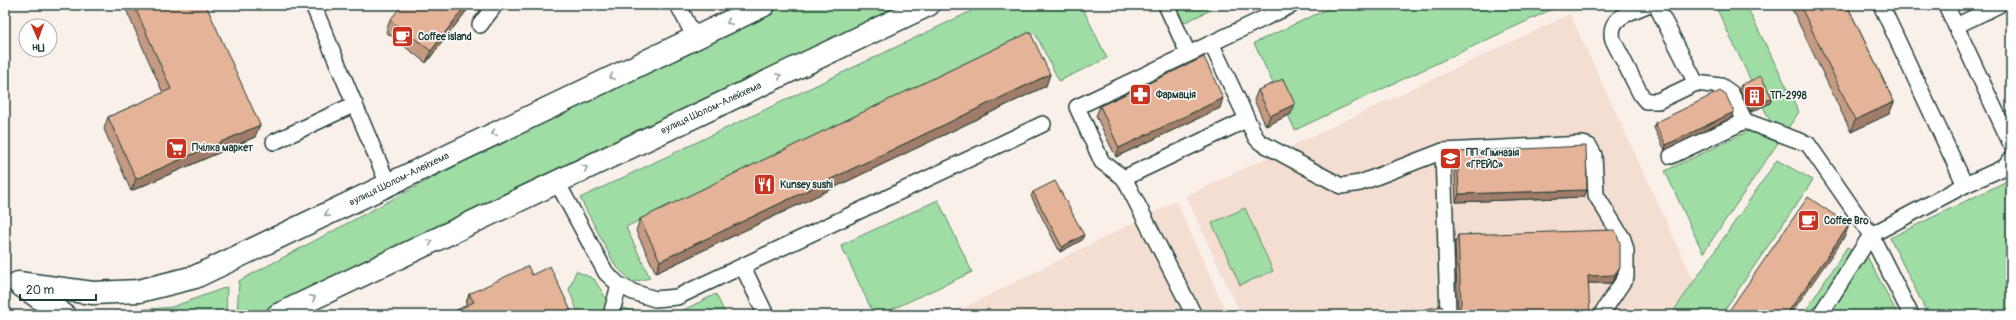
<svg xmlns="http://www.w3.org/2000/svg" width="2016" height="320" font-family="Pangolin,sans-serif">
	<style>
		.built { fill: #f4ded1 }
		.green { fill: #9fdda5; stroke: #5f8d6c }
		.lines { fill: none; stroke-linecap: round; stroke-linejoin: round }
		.service-casing { stroke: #1f3d34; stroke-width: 18 }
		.tertiary-casing { stroke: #1f3d34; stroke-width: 25 }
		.service { stroke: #fff; stroke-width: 15 }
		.tertiary { stroke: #fff; stroke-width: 22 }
		.wall { fill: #c59a82; stroke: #1f3d34 }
		.shaded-wall { fill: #a07d6a; stroke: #1f3d34 }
		.building { fill: #e5b397; stroke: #1f3d34 }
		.oneway { stroke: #8f9e9a }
		.labels { text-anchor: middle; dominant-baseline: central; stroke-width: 3; stroke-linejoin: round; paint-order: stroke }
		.poi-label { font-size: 10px; font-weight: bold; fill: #1f3d34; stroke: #fff; text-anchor: start }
		.street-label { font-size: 10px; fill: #1f3d34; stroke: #fff }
	</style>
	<rect width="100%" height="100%" fill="#faf0ea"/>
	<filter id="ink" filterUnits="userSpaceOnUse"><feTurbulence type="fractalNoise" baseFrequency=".025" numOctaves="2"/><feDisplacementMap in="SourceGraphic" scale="8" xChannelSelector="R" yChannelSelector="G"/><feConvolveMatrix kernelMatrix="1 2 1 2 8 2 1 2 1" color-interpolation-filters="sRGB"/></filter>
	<g filter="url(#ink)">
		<!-- built -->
		<g class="built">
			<path d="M1570 14 1694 281 1671 315H1241L1186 196Z"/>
			<path d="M1176 201 1228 315H949L1145 217Z"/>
		</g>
		<!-- green -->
		<g class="green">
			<path d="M764 5H928L557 182 255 315H237L239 281 695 38Z"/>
			<path d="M984 5H1081L1107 58 1059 81 1035 33 626 227 650 278 632 282 615 265 580 198Z"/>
			<path d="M1172 5H1208L1211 10 1181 24Z"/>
			<path d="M1336 5H1561L1295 130 1254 43Z"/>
			<path d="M1715 5H1746L1799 112 1703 253 1665 171 1770 121Z"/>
			<path d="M1777 160 1813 180 1721 315H1671Z"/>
			<path d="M2011 179V315H1928L1890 238Z"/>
			<path d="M938 200 972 272 880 315H874L841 245Z"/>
			<path d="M1245 208 1273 271 1240 285 1212 223Z"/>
			<path d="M1847 247 1868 258 1898 315H1803Z"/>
			<path d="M576 271 594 279 609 303 644 315H579L569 290Z"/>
			<path d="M227 287 226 315 93 314 172 307Z"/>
			<path d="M716 294 726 315H673Z"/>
		</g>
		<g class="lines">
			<defs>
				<g id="service">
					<path d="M313 5 388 184"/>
					<path d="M678 5 695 38"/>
					<path d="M1166 5 1188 53"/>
					<path d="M1647 5C1630 13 1607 17 1613 40L1641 95 1646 101H1658L1696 83 1721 86 1731 93 1745 121 1808 144 1871 235 1911 315"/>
					<path d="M1656 5 1696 83"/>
					<path d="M1881 5 1965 185"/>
					<path d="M1946 5 2011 144"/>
					<path d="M480 25 495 5"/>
					<path d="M1956 26 1999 5"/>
					<path d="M1211 43 1256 138 1260 142 1341 186 1360 183 1443 151 1583 144 1589 146 1594 155 1596 195 1623 239 1626 250V277L1604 310 1603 315"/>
					<path d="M274 142 355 104"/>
					<path d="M1443 151 1448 315"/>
					<path d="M1671 156 1745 121"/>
					<path d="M1124 178 1246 120"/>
					<path d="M557 182 606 273 619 285 633 292 655 299 677 297 1043 124"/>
					<path d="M743 267 766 315"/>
					<path d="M611 315 619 285"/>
					<path d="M1194 315 1124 178 1102 162 1077 107 1292 5"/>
					<path d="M1820 315 1871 235 1965 185 2005 167 2011 159"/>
				</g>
				<g id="tertiary">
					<path d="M18 283 93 293 139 291 195 277 764 5"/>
					<path d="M22 286 64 315"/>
					<path d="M278 315 928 5"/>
				</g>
			</defs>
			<!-- service casing -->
			<use href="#service" class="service-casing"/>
			<!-- tertiary casing -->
			<use href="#tertiary" class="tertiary-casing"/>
			<!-- service -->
			<use href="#service" class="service"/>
			<!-- tertiary -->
			<use href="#tertiary" class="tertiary"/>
		</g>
		<!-- wall -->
		<g class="wall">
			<path d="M124 5H206L255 137 131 191 104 129 108 117 163 93Z"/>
			<path d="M471 5 426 63 386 32 390 20Z"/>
			<path d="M1790 5H1847L1894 102 1889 114 1851 132Z"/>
			<path d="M1050 74 1046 86 656 273 636 231 640 219Z"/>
			<path d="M1741 85 1770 103 1751 112 1739 89Z"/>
			<path d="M1258 90 1291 114 1266 126 1254 100Z"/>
			<path d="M1100 106 1220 108 1116 157 1096 116Z"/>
			<path d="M1733 117 1665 150 1654 128 1655 123Z"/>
			<path d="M1457 152 1587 190 1584 197 1456 202 1454 159Z"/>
			<path d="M1033 192 1082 240 1060 252 1031 196Z"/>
			<path d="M1458 235 1617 274 1611 283H1589L1458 312 1455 243Z"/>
			<path d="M532 275 572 313V315H447L465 306 469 294Z"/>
		</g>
		<!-- shaded-wall -->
		<g class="shaded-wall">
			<path d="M466 5H471L426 63 431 51Z"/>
			<path d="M1221 5H1227L1220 8Z"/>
			<path d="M1050 74 1046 86 656 273 660 261Z"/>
			<path d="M1223 98 1220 108 1116 157 1119 148Z"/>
			<path d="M1772 98 1770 103 1751 112 1752 108Z"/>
			<path d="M1894 102 1889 114 1851 132 1855 120Z"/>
			<path d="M1295 104 1291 114 1266 126 1270 116Z"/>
			<path d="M1734 112 1733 117 1665 150 1666 145Z"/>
			<path d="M260 125 255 137 131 191 136 179Z"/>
			<path d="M1587 190 1584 197 1456 202 1459 194Z"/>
			<path d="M1849 225 1845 236 1790 315H1786Z"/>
			<path d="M1084 235 1082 240 1060 252 1062 247Z"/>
			<path d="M1620 267 1617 274 1611 283H1586L1588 276Z"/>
		</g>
		<!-- building -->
		<g class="building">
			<path d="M134 5H206L260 125 136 179 108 117 171 89Z"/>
			<path d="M402 5H466L431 51 390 20Z"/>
			<path d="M1800 5H1847L1894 102 1855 120Z"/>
			<path d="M1030 32 1050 74 660 261 640 219Z"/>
			<path d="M1204 57 1223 98 1119 148 1100 106Z"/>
			<path d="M1761 76 1772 98 1752 108 1741 85Z"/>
			<path d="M1283 79 1295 104 1270 116 1258 90Z"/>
			<path d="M1720 91 1726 95 1734 112 1666 145 1655 123Z"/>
			<path d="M1586 146 1587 190 1459 194 1457 152Z"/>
			<path d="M1055 181 1084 235 1062 247 1033 192Z"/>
			<path d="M1808 197 1849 225 1786 315H1726Z"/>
			<path d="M1614 230 1617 235 1620 243V267L1614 275 1588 276 1590 315H1455L1459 311 1461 303 1458 235Z"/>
			<path d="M528 266 532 275 550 266 572 313 569 315H447L474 302 469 294Z"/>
			<path d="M1442 306 1443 312 1447 315H1394Z"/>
		</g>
		<!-- one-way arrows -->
		<defs><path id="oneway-chevron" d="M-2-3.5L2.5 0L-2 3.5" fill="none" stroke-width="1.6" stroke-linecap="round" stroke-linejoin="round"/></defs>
		<g class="oneway">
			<use href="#oneway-chevron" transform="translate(729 22) rotate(155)"/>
			<use href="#oneway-chevron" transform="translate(779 76) rotate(-25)"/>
			<use href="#oneway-chevron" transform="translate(612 77) rotate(155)"/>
			<use href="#oneway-chevron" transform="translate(494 133) rotate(155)"/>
			<use href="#oneway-chevron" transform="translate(585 168) rotate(-25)"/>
			<use href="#oneway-chevron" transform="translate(327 214) rotate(154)"/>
			<use href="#oneway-chevron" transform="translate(430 242) rotate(-26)"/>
			<use href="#oneway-chevron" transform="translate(313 298) rotate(-26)"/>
		</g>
	</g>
	<!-- icons -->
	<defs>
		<symbol id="cafe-square" viewBox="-11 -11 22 22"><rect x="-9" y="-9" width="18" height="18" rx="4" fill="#c8321e" stroke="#fff"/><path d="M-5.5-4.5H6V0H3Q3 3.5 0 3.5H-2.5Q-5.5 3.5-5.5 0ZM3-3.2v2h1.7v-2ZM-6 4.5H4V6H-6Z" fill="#fff"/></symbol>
		<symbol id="pharmacy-square" viewBox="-11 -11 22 22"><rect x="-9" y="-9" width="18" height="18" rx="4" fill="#c8321e" stroke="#fff"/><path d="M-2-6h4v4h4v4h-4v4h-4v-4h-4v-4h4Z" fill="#fff"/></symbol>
		<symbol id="building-square" viewBox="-11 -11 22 22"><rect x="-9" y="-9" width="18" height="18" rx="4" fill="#c8321e" stroke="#fff"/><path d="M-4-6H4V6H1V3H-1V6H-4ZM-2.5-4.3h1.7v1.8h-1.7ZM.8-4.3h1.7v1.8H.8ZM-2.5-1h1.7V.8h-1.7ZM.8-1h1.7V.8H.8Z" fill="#fff"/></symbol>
		<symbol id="supermarket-square" viewBox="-11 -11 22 22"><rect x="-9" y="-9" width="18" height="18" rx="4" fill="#c8321e" stroke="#fff"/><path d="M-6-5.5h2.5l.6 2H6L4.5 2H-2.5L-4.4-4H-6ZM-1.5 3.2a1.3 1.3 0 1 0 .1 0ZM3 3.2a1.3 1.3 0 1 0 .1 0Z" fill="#fff"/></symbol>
		<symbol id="school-square" viewBox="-11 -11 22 22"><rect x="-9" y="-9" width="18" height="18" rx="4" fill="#c8321e" stroke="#fff"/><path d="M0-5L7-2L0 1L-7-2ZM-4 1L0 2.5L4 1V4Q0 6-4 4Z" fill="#fff"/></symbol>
		<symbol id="restaurant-square" viewBox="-11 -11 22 22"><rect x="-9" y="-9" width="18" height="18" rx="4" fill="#c8321e" stroke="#fff"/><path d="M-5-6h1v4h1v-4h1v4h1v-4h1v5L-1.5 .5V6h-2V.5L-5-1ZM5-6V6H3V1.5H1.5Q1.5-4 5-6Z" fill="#fff"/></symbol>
	</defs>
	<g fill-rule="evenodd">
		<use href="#cafe-square" x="390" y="24" width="25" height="25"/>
		<use href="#pharmacy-square" x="1128" y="82" width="25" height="25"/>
		<use href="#building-square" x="1742" y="84" width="25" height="25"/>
		<use href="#supermarket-square" x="164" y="136" width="25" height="25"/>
		<use href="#school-square" x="1438" y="146" width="25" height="25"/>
		<use href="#restaurant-square" x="752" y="172" width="25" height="25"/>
		<use href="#cafe-square" x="1796" y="208" width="25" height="25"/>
	</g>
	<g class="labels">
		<!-- poi labels -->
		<g class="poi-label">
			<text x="418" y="37">Coffee island</text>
			<text x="1156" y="95">Фармація</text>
			<text x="1770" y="96">ТП-2998</text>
			<text x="192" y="148">Пчілка маркет</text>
			<text x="1466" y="153">ПП «Гімназія<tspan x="1466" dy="12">«ГРЕЙС»</tspan></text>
			<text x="780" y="185">Kunsey sushi</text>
			<text x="1824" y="221">Coffee Bro</text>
		</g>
		<!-- street labels -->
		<g class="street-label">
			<text transform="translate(711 108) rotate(-25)">вулиця Шолом-Алейхема</text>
			<text transform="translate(399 179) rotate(-26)">вулиця Шолом-Алейхема</text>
		</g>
	</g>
	<!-- margin -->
	<rect width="2016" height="320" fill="none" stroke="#fff" stroke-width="20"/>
	<rect x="10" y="10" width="1996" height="300" fill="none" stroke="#1f3d34" stroke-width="1.5" filter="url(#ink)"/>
	<!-- north arrow -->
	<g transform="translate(38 38) rotate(178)"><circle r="19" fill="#ffffff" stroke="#a5b1ae"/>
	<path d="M0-3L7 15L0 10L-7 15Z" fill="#c8321e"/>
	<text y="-6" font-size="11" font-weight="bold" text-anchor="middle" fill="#1f3d34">Пн</text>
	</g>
	<!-- scale -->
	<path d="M20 294v6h76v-6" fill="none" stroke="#1f3d34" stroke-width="2"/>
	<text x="26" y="294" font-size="12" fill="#1f3d34" stroke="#ffffff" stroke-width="3" paint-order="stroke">20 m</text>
</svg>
